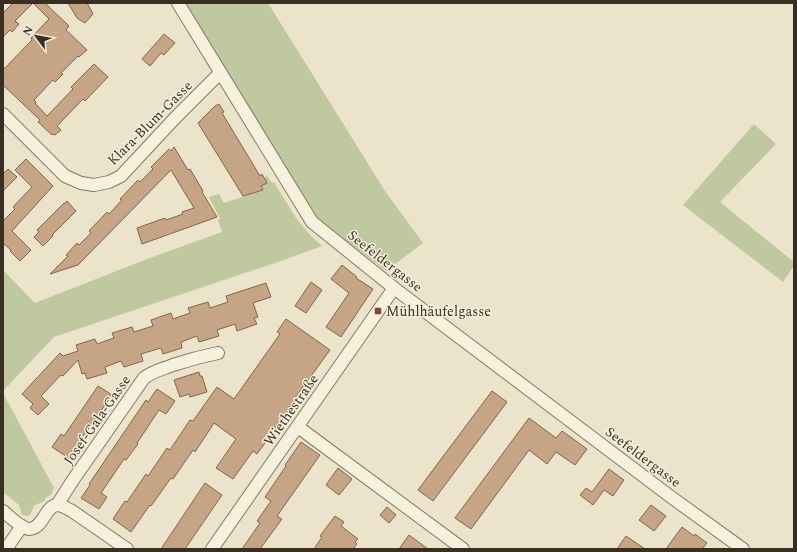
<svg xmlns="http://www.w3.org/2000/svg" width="797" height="552" font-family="Spectral,serif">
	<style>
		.green { fill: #c0c89f }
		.building { fill: #c5a585; stroke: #826549 }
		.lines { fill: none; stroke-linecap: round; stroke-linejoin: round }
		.street-casing { stroke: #867861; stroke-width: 14 }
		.street { stroke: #f6f1dd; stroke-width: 12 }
		.poi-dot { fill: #8f3e37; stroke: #f3eeda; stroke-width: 1.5 }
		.labels { text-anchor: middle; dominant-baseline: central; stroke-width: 3; stroke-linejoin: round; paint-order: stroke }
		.street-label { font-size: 14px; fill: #382f22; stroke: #f3eeda }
		.poi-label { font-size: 14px; fill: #382f22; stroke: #f3eeda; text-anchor: start }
	</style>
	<rect width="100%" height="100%" fill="#ebe4cb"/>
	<!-- green -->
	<g class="green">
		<path d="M185 3H268L385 191 423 243 386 271 320 221 257 123Z"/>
		<path d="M754 124 776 144 720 202 794 262V266L783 282 683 205Z"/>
		<path d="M267 176 272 183 274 182 296 218 311 236 322 246 281 261 54 337 3 391V270L35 303 147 259 222 232 218 220 220 219C217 211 212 205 209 197L219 194 224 203 262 190 258 181 263 185 267 183 264 178Z"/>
		<path d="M3 393 54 488 51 495 47 497 43 502 35 505 32 510 30 515 27 516 22 515 19 505 3 492Z"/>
	</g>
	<!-- building -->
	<g class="building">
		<path d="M13 3H33L15 21 19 24 12 32 10 30 3 37V13Z"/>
		<path d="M33 3H45L69 26 66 30 87 50 79 57 78 56 61 73 63 74 55 82 53 80 34 100 36 102 35 103 47 116 73 89 71 87 94 64 108 77 85 101 83 99 57 126 61 130 55 135 53 134 52 135 38 122 40 120 3 85V70L32 40 31 38 49 19Z"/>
		<path d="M68 3H87L93 14 85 23 77 18Z"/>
		<path d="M164 34 175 43 164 55 161 53 150 66 142 59Z"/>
		<path d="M219 104 224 112 222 113 260 176 262 174 267 183 261 186 263 190 243 196 198 123 215 106Z"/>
		<path d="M174 147 188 170 190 169 203 191 202 192 217 217 142 244 137 228 165 218 166 220 183 214 182 212 194 208 171 170 78 265 50 274 68 256 66 255 77 243 79 245 91 233 89 231 107 212 109 214 122 200 120 199 138 180 140 182 153 169 151 167 169 149 171 151Z"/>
		<path d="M26 159 53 186 12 231 31 250 20 261 10 251 11 250 3 243V221L15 209 13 207 32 187 15 170Z"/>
		<path d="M8 169 17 177 3 191V174Z"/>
		<path d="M67 201 76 211 52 235 53 236 43 246 34 237 39 232 37 230 64 203V204Z"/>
		<path d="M342 265 357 277 356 278 373 289 341 337 326 327 349 293 331 279Z"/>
		<path d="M311 282 322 290 306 313 295 306Z"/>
		<path d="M266 283 271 297 253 303 258 317 254 318 257 324 237 331 235 324 217 330 219 336 199 342 197 336 181 342 182 348 163 354 161 348 141 354 143 361 124 367 121 361 105 367 107 373 87 379 85 373 82 374 78 360 63 376 61 375 41 396 49 404 38 415 30 408 33 404 22 394 60 353 63 356 78 351 76 345 95 339 97 344 114 338 112 333 132 327 134 332 153 326 151 320 171 313 173 319 190 313 188 308 208 302 210 308 228 302 226 296Z"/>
		<path d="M286 319 330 350 295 398 297 399 257 454 253 451 233 479 216 468 236 439 214 423 195 452 193 450 173 479 171 478 151 506 150 505 131 532 113 519 125 501 127 502 146 474 148 476 167 448 170 450 190 420 193 421 217 387 234 399 280 334 277 332Z"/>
		<path d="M199 372 200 376H202L207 392 190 397 189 394 180 397 174 380Z"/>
		<path d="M98 386 112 395 77 445 79 446 70 459 52 447 61 434 64 436Z"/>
		<path d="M157 389 175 401 166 414 159 410 137 443 138 444 126 460 124 459 101 493 107 497 99 509 81 498 90 485 89 484 146 400 148 402Z"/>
		<path d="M492 391 507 402 433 501 418 490Z"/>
		<path d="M529 418 556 438 562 431 587 449 575 465 556 452 547 464 529 450 471 529 455 518Z"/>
		<path d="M301 442 320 455 277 516 282 519 260 549H242L260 523 257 521 271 501 265 497 286 466 285 465Z"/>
		<path d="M338 468 352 479 339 495 326 485Z"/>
		<path d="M609 469 624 480 613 496 604 490 593 505 580 495 586 488 592 492Z"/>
		<path d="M205 483 222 495 185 549H161Z"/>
		<path d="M651 505 666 516 654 531 639 520Z"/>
		<path d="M387 507 396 515 389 523 380 515Z"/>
		<path d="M335 516 344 522 341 526 358 539 355 542 357 544 353 549H314L322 537 320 536Z"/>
		<path d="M682 527 694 536 695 534 707 543 702 549H666Z"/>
		<path d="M409 535 428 549H399Z"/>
		<path d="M626 536 645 549H617Z"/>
	</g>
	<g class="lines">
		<defs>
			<g id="street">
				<path d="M178 3 312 222 394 288 671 497 743 549"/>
				<path d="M3 114 65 176 81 183 94 185 109 182 121 176 175 118 220 73"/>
				<path d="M298 427 463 549"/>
				<path d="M57 505 73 480 144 378C153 371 163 369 173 365 188 360 203 356 218 353"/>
				<path d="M3 511C9 516 21 528 29 529 43 529 45 506 57 505 62 505 68 509 72 511L127 549"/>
				<path d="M6 549 22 526"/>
				<path d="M212 549 394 288"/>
			</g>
		</defs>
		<!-- street casing -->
		<use href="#street" class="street-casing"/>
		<!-- street -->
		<use href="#street" class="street"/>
	</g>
	<!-- markers -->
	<rect class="poi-dot" x="374" y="307" width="8" height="8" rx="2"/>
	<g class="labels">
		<!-- street labels -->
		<g class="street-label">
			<text transform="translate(150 123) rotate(-45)">Klara-Blum-Gasse</text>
			<text transform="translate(385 261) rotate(38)">Seefeldergasse</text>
			<text transform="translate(291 410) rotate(-55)">Wiethestraße</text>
			<text transform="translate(97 420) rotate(-55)">Josef-Gala-Gasse</text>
			<text transform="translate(643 457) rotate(37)">Seefeldergasse</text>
		</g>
		<!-- poi labels -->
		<g class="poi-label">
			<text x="386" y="311">Mühlhäufelgasse</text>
		</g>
	</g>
	<!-- border -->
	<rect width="797" height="552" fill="none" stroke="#382f22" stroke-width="8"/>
	<!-- north arrow -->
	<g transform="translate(36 36) rotate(302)" stroke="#f3eeda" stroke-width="3" paint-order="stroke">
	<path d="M0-3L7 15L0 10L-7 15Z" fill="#382f22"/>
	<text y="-6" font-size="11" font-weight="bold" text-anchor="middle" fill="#382f22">N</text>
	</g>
</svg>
